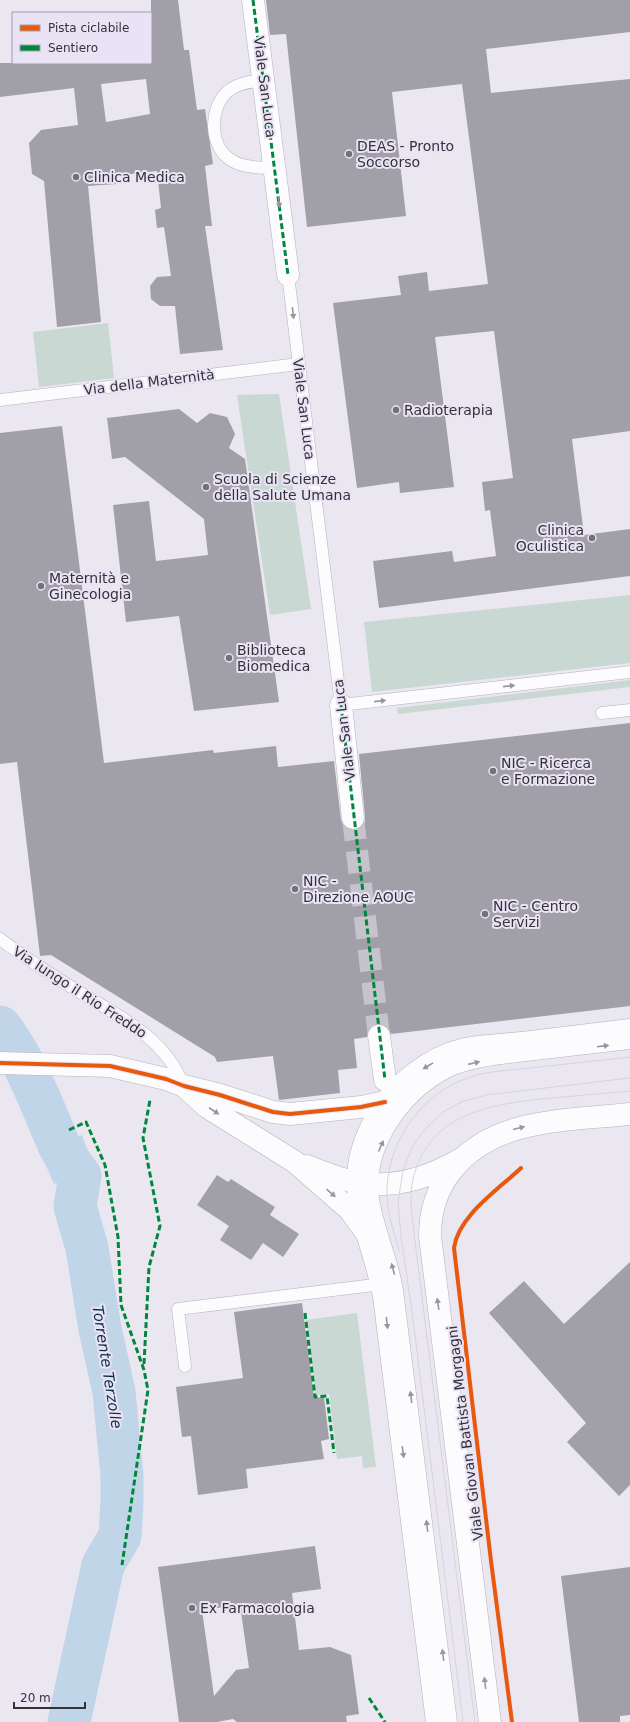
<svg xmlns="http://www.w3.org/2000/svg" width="630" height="1722" font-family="'DejaVu Sans',sans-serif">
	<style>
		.green { fill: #cad8d3 }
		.water { fill: #c1d5e8 }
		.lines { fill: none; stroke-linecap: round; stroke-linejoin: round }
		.river { stroke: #c1d5e8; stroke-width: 43 }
		.building { fill: #a19fa7; fill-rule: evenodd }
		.street-tunnel { stroke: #c6c3cc; stroke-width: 22; stroke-dasharray: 22 11; stroke-linecap: butt }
		.lane-casing { stroke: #b5b2ba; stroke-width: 13 }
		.street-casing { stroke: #b5b2ba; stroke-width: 23 }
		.secondary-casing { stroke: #b5b2ba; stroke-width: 23 }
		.lane { stroke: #fcfbfd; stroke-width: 12 }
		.street { stroke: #fcfbfd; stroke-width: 22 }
		.secondary { stroke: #fcfbfd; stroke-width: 22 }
		.tram { stroke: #d6d5d8; stroke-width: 1 }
		.quiet { stroke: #00873e; stroke-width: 3; stroke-dasharray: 6 3; stroke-linecap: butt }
		.cycleway-casing { stroke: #e9e3f5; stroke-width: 6 }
		.cycleway { stroke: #e8590c; stroke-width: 4 }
		.oneway { fill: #98969b }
		.poi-dot { fill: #747179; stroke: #e9e3f5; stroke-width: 1.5 }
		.labels { text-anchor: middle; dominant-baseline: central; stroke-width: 4; stroke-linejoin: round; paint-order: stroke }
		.street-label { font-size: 14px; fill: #343239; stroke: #e9e3f5 }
		.poi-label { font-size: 14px; fill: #343239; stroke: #e9e3f5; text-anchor: start }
		.water-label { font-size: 15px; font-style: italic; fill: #0b3048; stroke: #e9e3f5 }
	</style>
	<rect width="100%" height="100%" fill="#eae7f1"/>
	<!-- green -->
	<g class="green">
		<path d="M108 323 114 378 39 387 33 332Z"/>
		<path d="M279 394 311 609 270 615 237 395Z"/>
		<path d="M630 595V663L372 692 364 622Z"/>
		<path d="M630 680V687L398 714 397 708Z"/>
		<path d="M357 1313 376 1467 363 1468 362 1456 337 1459 329 1394 316 1395 306 1320Z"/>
	</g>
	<!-- water -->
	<path class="water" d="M82 1135 94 1168 54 1184 41 1154Z"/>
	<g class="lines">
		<!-- river -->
		<path class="river" d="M0 1027C26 1060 42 1106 59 1145 64 1156 73 1166 80 1176L75 1206 87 1248 100 1329 114 1392 122 1476V1501L120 1536 103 1565 69 1722"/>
	</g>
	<!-- building -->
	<g class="building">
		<path d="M151 0H178L184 50H189L197 110 205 109 213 164 205 166 212 226H205L223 350 180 354 175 306H160L151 299 150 286 157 277 171 276 164 227 157 228 155 210 161 208 157 171 115 176 116 184 88 186 101 322 57 327 44 181 32 174 29 143 41 130 78 125 74 88 0 97V63H151ZM146 79 150 114 106 122 101 84Z"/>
		<path d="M266 0H630V32L486 49 491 93 630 79V431L572 439 584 535 630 529V576L379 608 373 561 452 551 454 562 496 556 490 510 485 511 482 482 513 478 494 331 435 337 454 487 400 493 399 482 357 488 333 303 401 295 398 276 427 272 429 291 488 284 462 84 392 92 406 216 307 227 286 34 270 35Z"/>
		<path d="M179 409 197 423 210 413 227 417 235 434 229 448 245 459 279 702 194 711 179 616 126 622 113 505 149 501 156 561 208 555 204 519 125 457 112 459 107 418Z"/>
		<path d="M62 426 104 763 213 750 214 753 276 746 278 767 334 761 341 820 343 825 348 829 354 830 361 828 365 823V817L359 754 630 723V1006L391 1034 389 1029 384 1025 377 1024 372 1026 368 1031 367 1037 354 1039 357 1068 338 1070 340 1093 279 1100 273 1056 217 1062 215 1057 51 955 40 956 17 762 0 764V433Z"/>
		<path d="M217 1175 228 1182 231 1179 275 1207 270 1215 299 1234 283 1257 263 1243 251 1260 220 1240 229 1226 197 1205Z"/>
		<path d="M630 1262V1485L619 1496 567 1442 586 1423 489 1313 524 1281 564 1324Z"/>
		<path d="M302 1303 314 1398 324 1397 329 1439 321 1441 324 1459 246 1469 248 1488 198 1495 191 1436 182 1437 176 1387 243 1378 234 1312Z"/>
		<path d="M315 1546 321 1589 292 1593 299 1650 330 1647 351 1655 359 1714 346 1716 347 1722H237L233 1719 217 1722H179L158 1567ZM240 1605 249 1668 236 1670 214 1696 202 1610Z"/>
		<path d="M630 1567V1715L620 1716V1722H579L561 1576Z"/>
	</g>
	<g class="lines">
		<!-- street-tunnel -->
		<path class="street-tunnel" d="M353 818 379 1036"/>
		<defs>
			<g id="lane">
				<path d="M263 80C250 82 237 83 227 92 209 109 209 146 231 160 243 168 261 167 275 169"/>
				<path d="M288 275 341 705 630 672"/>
				<path d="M0 400 299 364"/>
				<path d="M602 713 630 710"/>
				<path d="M0 939C24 957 50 974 76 990 118 1016 165 1037 183 1085"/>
				<path d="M185 1366 178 1309 382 1284"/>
				<path d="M451 1722 397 1290C392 1259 378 1230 373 1199 366 1146 404 1094 449 1071 463 1064 478 1062 493 1059L630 1043"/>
			</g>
			<g id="street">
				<path d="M253 0 288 275"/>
				<path d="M341 705 353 818"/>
				<path d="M379 1036 385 1080"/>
				<path d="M0 1063 110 1066 166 1079 184 1086 220 1095 273 1112 290 1114 361 1107 385 1102"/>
				<path d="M186 1088 207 1107 295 1162 350 1210 365 1231"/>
				<path d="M307 1166C325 1173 344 1181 363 1183 398 1188 432 1176 461 1159"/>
			</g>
			<g id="secondary">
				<path d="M437 1722 384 1296C377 1258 360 1223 358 1184 357 1161 365 1138 376 1118 394 1085 428 1058 465 1049 486 1045 509 1045 531 1042 564 1038 597 1034 630 1030"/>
				<path d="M490 1722 430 1236C430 1211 436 1190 452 1170 494 1117 568 1121 630 1114"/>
			</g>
		</defs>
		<!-- lane casing -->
		<use href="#lane" class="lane-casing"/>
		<!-- street casing -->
		<use href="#street" class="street-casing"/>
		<!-- secondary casing -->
		<use href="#secondary" class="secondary-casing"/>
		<!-- lane -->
		<use href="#lane" class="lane"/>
		<!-- street -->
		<use href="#street" class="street"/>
		<!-- secondary -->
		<use href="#secondary" class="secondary"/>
		<!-- tram -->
		<g class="tram">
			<path d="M399 1250C394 1233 388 1215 387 1197 385 1143 421 1092 473 1076 491 1071 511 1070 530 1068 563 1064 597 1061 630 1057"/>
			<path d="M463 1722 413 1319 401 1236 398 1202 403 1171 412 1147 426 1128 443 1112 461 1102 486 1095 630 1078"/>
			<path d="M475 1722 414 1233C412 1215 409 1197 413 1179 429 1111 494 1104 551 1098 578 1096 604 1093 630 1091"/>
		</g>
		<!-- quiet -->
		<g class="quiet">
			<path d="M253 0 288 275"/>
			<path d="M341 705 385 1080"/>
			<path d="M69 1130 86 1122 105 1165 118 1237 121 1305 144 1370 148 1390 122 1565"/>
			<path d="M305 1313 315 1397 327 1396 334 1453"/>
			<path d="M144 1364 149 1267 160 1226 143 1138 150 1100"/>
			<path d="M369 1698 385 1722"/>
		</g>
		<defs>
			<g id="cycleway">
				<path d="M0 1063 110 1066 166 1079 184 1086 220 1095 273 1112 290 1114 361 1107 385 1102"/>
				<path d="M512 1722 491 1561 454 1248C458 1216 499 1189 521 1168"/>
			</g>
		</defs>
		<!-- cycleway casing -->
		<use href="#cycleway" class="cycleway-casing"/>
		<!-- cycleway -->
		<use href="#cycleway" class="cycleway"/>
	</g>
	<!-- one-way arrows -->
	<defs><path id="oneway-solid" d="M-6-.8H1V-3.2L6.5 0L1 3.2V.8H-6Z"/></defs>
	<g class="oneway">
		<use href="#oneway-solid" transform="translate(279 202) rotate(83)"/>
		<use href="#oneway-solid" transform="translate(293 313) rotate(84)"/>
		<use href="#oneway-solid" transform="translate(509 686) rotate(-6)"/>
		<use href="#oneway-solid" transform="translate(380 701) rotate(-6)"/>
		<use href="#oneway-solid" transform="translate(603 1046) rotate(-7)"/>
		<use href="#oneway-solid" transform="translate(474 1063) rotate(-13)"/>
		<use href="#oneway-solid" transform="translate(428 1066) rotate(149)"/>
		<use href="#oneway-solid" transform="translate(214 1111) rotate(33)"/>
		<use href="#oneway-solid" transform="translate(519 1128) rotate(-14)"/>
		<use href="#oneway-solid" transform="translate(381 1146) rotate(-66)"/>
		<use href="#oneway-solid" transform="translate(331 1193) rotate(40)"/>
		<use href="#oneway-solid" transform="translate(393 1269) rotate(-105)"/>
		<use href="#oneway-solid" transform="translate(438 1304) rotate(-98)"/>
		<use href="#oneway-solid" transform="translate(387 1323) rotate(84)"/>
		<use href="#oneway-solid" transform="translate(411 1397) rotate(-97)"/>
		<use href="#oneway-solid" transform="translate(403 1452) rotate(82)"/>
		<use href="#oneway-solid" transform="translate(427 1526) rotate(-97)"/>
		<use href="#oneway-solid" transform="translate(443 1655) rotate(-97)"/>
		<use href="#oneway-solid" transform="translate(485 1683) rotate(-97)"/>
	</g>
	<!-- markers -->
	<g class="poi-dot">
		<circle cx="349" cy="154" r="4"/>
		<circle cx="76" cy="177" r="4"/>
		<circle cx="396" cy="410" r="4"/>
		<circle cx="206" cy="487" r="4"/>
		<circle cx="592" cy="538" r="4"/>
		<circle cx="41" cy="586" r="4"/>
		<circle cx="229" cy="658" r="4"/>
		<circle cx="493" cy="771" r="4"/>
		<circle cx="295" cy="889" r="4"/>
		<circle cx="485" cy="914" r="4"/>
		<circle cx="192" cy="1608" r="4"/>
	</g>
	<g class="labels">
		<!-- street labels -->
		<g class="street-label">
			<text transform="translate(265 87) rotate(83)">Viale San Luca</text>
			<text transform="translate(149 382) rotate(-7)">Via della Maternità</text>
			<text transform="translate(304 409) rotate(83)">Viale San Luca</text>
			<text transform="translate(344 730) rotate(-97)">Viale San Luca</text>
			<text transform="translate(80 992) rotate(33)">Via lungo il Rio Freddo</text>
			<text transform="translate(465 1433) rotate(-97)">Viale Giovan Battista Morgagni</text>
		</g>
		<!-- poi labels -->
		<g class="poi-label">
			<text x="357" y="146">DEAS - Pronto<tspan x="357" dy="16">Soccorso</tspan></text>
			<text x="84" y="177">Clinica Medica</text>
			<text x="404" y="410">Radioterapia</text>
			<text x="214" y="479">Scuola di Scienze<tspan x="214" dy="16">della Salute Umana</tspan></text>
			<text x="584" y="530" text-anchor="end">Clinica<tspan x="584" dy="16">Oculistica</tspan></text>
			<text x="49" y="578">Maternità e<tspan x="49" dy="16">Ginecologia</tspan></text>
			<text x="237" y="650">Biblioteca<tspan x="237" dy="16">Biomedica</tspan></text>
			<text x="501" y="763">NIC - Ricerca<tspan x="501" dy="16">e Formazione</tspan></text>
			<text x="303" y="881">NIC -<tspan x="303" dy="16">Direzione AOUC</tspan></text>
			<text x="493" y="906">NIC - Centro<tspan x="493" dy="16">Servizi</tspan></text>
			<text x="200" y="1608">Ex Farmacologia</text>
		</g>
		<!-- water labels -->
		<g class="water-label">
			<text transform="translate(107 1367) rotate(81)">Torrente Terzolle</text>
		</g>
	</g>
	<!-- legend -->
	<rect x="12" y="12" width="140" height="52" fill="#e9e3f5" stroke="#a19caa"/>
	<rect x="20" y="25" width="20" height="6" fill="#e8590c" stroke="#a19caa"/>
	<text x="48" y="32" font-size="12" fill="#343239">Pista ciclabile</text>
	<rect x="20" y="45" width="20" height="6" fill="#00873e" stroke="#a19caa"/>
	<text x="48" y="52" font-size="12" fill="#343239">Sentiero</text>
	<!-- scale -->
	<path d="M14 1702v6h71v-6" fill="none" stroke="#343239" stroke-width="2"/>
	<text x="20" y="1702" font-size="12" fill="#343239" stroke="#e9e3f5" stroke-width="3" paint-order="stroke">20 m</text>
</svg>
